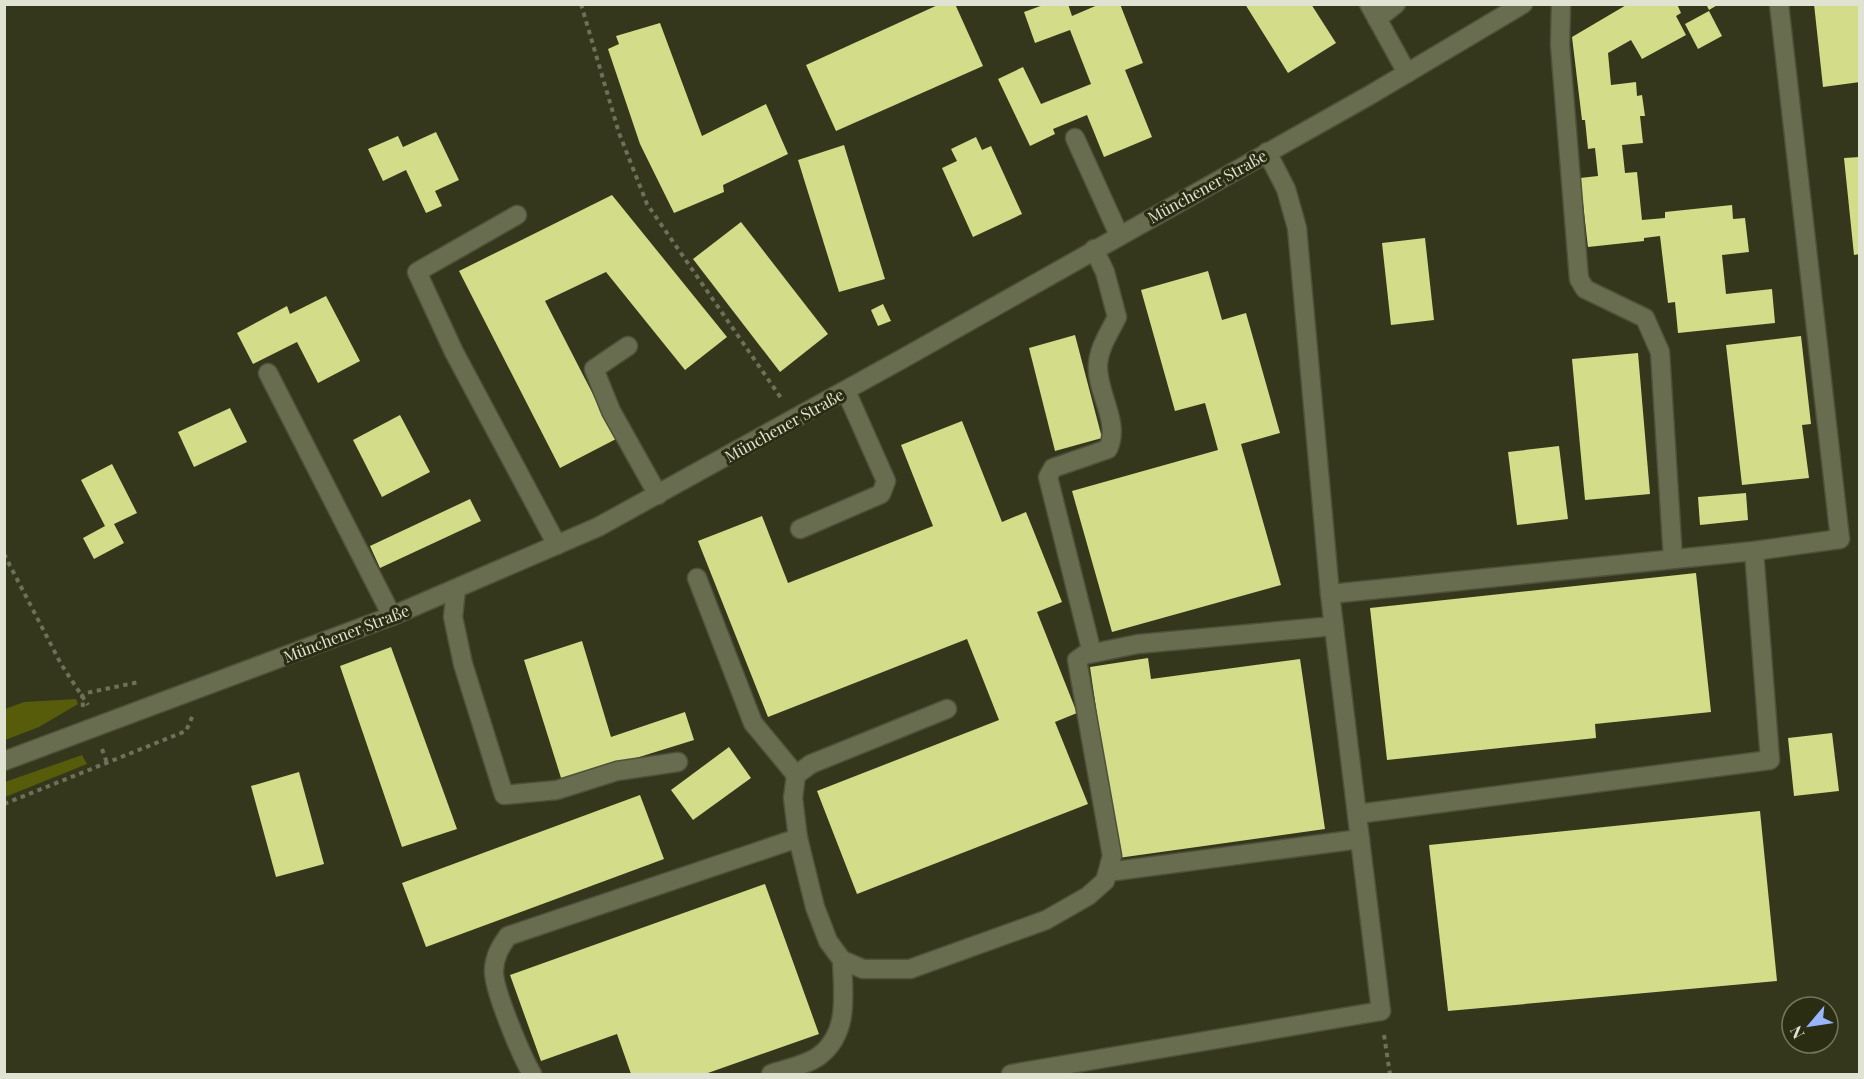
<svg xmlns="http://www.w3.org/2000/svg" width="1864" height="1079" font-family="'Playfair Display',serif">
	<style>
		.green { fill: #565c09 }
		.building { fill: #d3dc89 }
		.lines { fill: none; stroke-linecap: round; stroke-linejoin: round }
		.lane-casing { stroke: #4f513a; stroke-width: 21 }
		.street-casing { stroke: #4f513a; stroke-width: 21 }
		.secondary-casing { stroke: #4f513a; stroke-width: 21 }
		.path { stroke: #6e715a; stroke-width: 4; stroke-dasharray: 4.5 4.5; stroke-linecap: butt }
		.lane { stroke: #696d50; stroke-width: 18 }
		.street { stroke: #696d50; stroke-width: 18 }
		.secondary { stroke: #696d50; stroke-width: 18 }
		.labels { text-anchor: middle; dominant-baseline: central; stroke-width: 6; stroke-linejoin: round; paint-order: stroke }
		.street-label { font-size: 16px; fill: #e0e2d2; stroke: #2a2d12 }
	</style>
	<rect width="100%" height="100%" fill="#34371c"/>
	<!-- green -->
	<g class="green">
		<path d="M76 699 78 704 39 727 5 740V709L24 702Z"/>
		<path d="M82 755 87 764 5 797V782Z"/>
	</g>
	<!-- building -->
	<g class="building">
		<path d="M940 4H955L983 66 836 131 806 65Z"/>
		<path d="M1046 4H1068L1072 16 1100 4H1120L1143 63 1125 70 1152 137 1104 157 1087 115 1053 129 1055 134 1030 146 998 79 1023 67 1041 104 1091 84 1070 30 1035 43 1024 12Z"/>
		<path d="M1245 4H1311L1336 43 1288 73Z"/>
		<path d="M1628 4H1677L1681 13 1676 16 1686 35 1642 59 1631 40 1608 53 1611 85 1636 82 1637 96 1642 95 1645 116H1640L1643 143 1622 145 1625 173 1637 172 1642 220 1665 218V212L1732 205 1733 219 1745 218 1749 252 1722 255 1726 294 1772 289 1775 323 1678 333 1675 302 1668 303 1660 236 1644 238V241L1588 247 1580 178 1598 176 1595 148 1588 149 1585 120H1582L1572 37Z"/>
		<path d="M1706 4H1719L1709 10Z"/>
		<path d="M1814 4H1860V82L1823 87Z"/>
		<path d="M1709 11 1722 36 1698 49 1685 24Z"/>
		<path d="M660 23 702 136 766 104 788 154 723 185 724 192 674 213 640 144 608 49 619 44 616 36Z"/>
		<path d="M436 132 459 180 435 191 442 206 426 213 406 170 383 181 368 149 398 136 403 147Z"/>
		<path d="M976 137 982 150 991 146 1022 214 973 237 942 168 957 161 951 149Z"/>
		<path d="M844 145 885 279 839 292 798 160Z"/>
		<path d="M1860 157V254L1854 255 1844 158Z"/>
		<path d="M612 195 727 337 685 370 606 272 545 301 616 439 560 468 459 271Z"/>
		<path d="M741 222 828 334 780 372 693 259Z"/>
		<path d="M1425 238 1434 320 1391 325 1382 243Z"/>
		<path d="M1208 271 1222 320 1246 313 1280 433 1241 444 1281 585 1112 632 1072 491 1218 450 1205 403 1175 411 1141 290Z"/>
		<path d="M326 296 360 361 318 383 297 342 253 364 237 333 287 306 290 314Z"/>
		<path d="M883 304 891 321 878 326 871 310Z"/>
		<path d="M1075 335 1102 438 1055 451 1029 348Z"/>
		<path d="M1801 336 1811 424 1802 425 1809 478 1742 485 1726 345Z"/>
		<path d="M1638 353 1650 494 1585 500 1572 359Z"/>
		<path d="M230 408 247 442 194 467 178 432Z"/>
		<path d="M400 415 430 472 382 497 353 440Z"/>
		<path d="M962 421 1002 522 1026 512 1062 602 1037 612 1077 713 1055 722 1088 804 857 894 817 791 999 720 967 639 768 717 698 541 762 516 788 583 933 526 901 445Z"/>
		<path d="M1559 446 1568 519 1517 525 1508 452Z"/>
		<path d="M112 464 137 513 114 524 124 543 94 559 83 538 105 526 81 480Z"/>
		<path d="M1746 493 1748 520 1700 525 1698 497Z"/>
		<path d="M470 499 481 521 380 568 370 546Z"/>
		<path d="M1696 573 1711 712 1595 724 1596 738 1387 760 1370 608Z"/>
		<path d="M582 641 611 737 685 712 694 740 562 781 524 660Z"/>
		<path d="M391 647 457 829 402 847 340 666Z"/>
		<path d="M1148 658 1151 679 1300 659 1325 829 1118 858 1090 667Z"/>
		<path d="M1832 733 1839 791 1794 796 1788 738Z"/>
		<path d="M729 747 751 778 693 820 671 790Z"/>
		<path d="M299 772 324 864 276 877 251 786Z"/>
		<path d="M640 795 664 859 426 947 402 883Z"/>
		<path d="M1760 811 1777 981 1448 1011 1429 845Z"/>
		<path d="M765 884 819 1034 705 1074H631L617 1034 541 1061 510 975Z"/>
	</g>
	<g class="lines">
		<defs>
			<g id="lane">
				<path d="M1369 4 1407 73"/>
				<path d="M1561 4 1560 45 1579 279 1585 289 1645 318 1660 352 1673 559"/>
				<path d="M1377 19 1396 4"/>
				<path d="M1075 138 1119 235"/>
				<path d="M517 215 417 272 454 352 557 545"/>
				<path d="M628 346 594 369 611 411 658 495"/>
				<path d="M268 373 392 616"/>
				<path d="M800 529 881 494 886 481 846 391"/>
				<path d="M697 578 753 723 796 775"/>
				<path d="M456 589 453 617 463 664 504 795 557 790 617 771 678 762"/>
				<path d="M1330 594 1754 551 1840 539"/>
				<path d="M1092 653 1048 477 1053 468 1108 449C1121 422 1096 393 1098 364 1099 347 1110 332 1117 317L1105 272 1094 249"/>
				<path d="M947 709 811 764 796 775 793 798 798 838 815 907 828 941 842 960 863 969H910L1046 920 1088 896 1105 881 1112 856 1077 660 1084 655 1138 644 1334 626"/>
				<path d="M1357 814 1770 760 1754 551"/>
				<path d="M1108 872 1360 839"/>
				<path d="M532 1074C522 1057 492 987 494 969 495 956 500 947 508 936L798 838"/>
				<path d="M771 1074C785 1069 807 1065 819 1056 850 1033 843 993 842 960"/>
				<path d="M1011 1074 1381 1011"/>
			</g>
			<g id="street">
				<path d="M1779 4 1840 539"/>
				<path d="M1267 152 1286 189 1297 228 1330 594 1381 1011"/>
			</g>
			<path id="secondary" d="M4 761 392 616 598 527 902 359 1370 95 1523 4"/>
		</defs>
		<!-- lane casing -->
		<use href="#lane" class="lane-casing"/>
		<!-- street casing -->
		<use href="#street" class="street-casing"/>
		<!-- secondary casing -->
		<use href="#secondary" class="secondary-casing"/>
		<!-- path -->
		<g class="path">
			<path d="M581 4 619 133 647 204 781 398"/>
			<path d="M4 554 61 664 88 705"/>
			<path d="M83 707 82 696 86 693 139 682"/>
			<path d="M102 749 107 763"/>
			<path d="M4 804 186 731 193 715"/>
			<path d="M1384 1035 1390 1074"/>
		</g>
		<!-- lane -->
		<use href="#lane" class="lane"/>
		<!-- street -->
		<use href="#street" class="street"/>
		<!-- secondary -->
		<use href="#secondary" class="secondary"/>
	</g>
	<g class="labels">
		<!-- street labels -->
		<g class="street-label">
			<text transform="translate(1207 186) rotate(-29)">Münchener Straße</text>
			<text transform="translate(784 425) rotate(-29)">Münchener Straße</text>
			<text transform="translate(346 633) rotate(-21)">Münchener Straße</text>
		</g>
	</g>
	<!-- border -->
	<rect width="1864" height="1079" fill="none" stroke="#e0e2d2" stroke-width="12"/>
	<!-- north arrow -->
	<g transform="translate(1810 1025) rotate(241)"><circle r="28" fill="#2a2d12" stroke="#73755f" stroke-width="1.5"/>
	<path d="M0-4.5L10 22L0 15L-10 22Z" fill="#99b5fd"/>
	<text y="-9" font-size="16" font-weight="bold" text-anchor="middle" fill="#e0e2d2">N</text>
	</g>
</svg>
